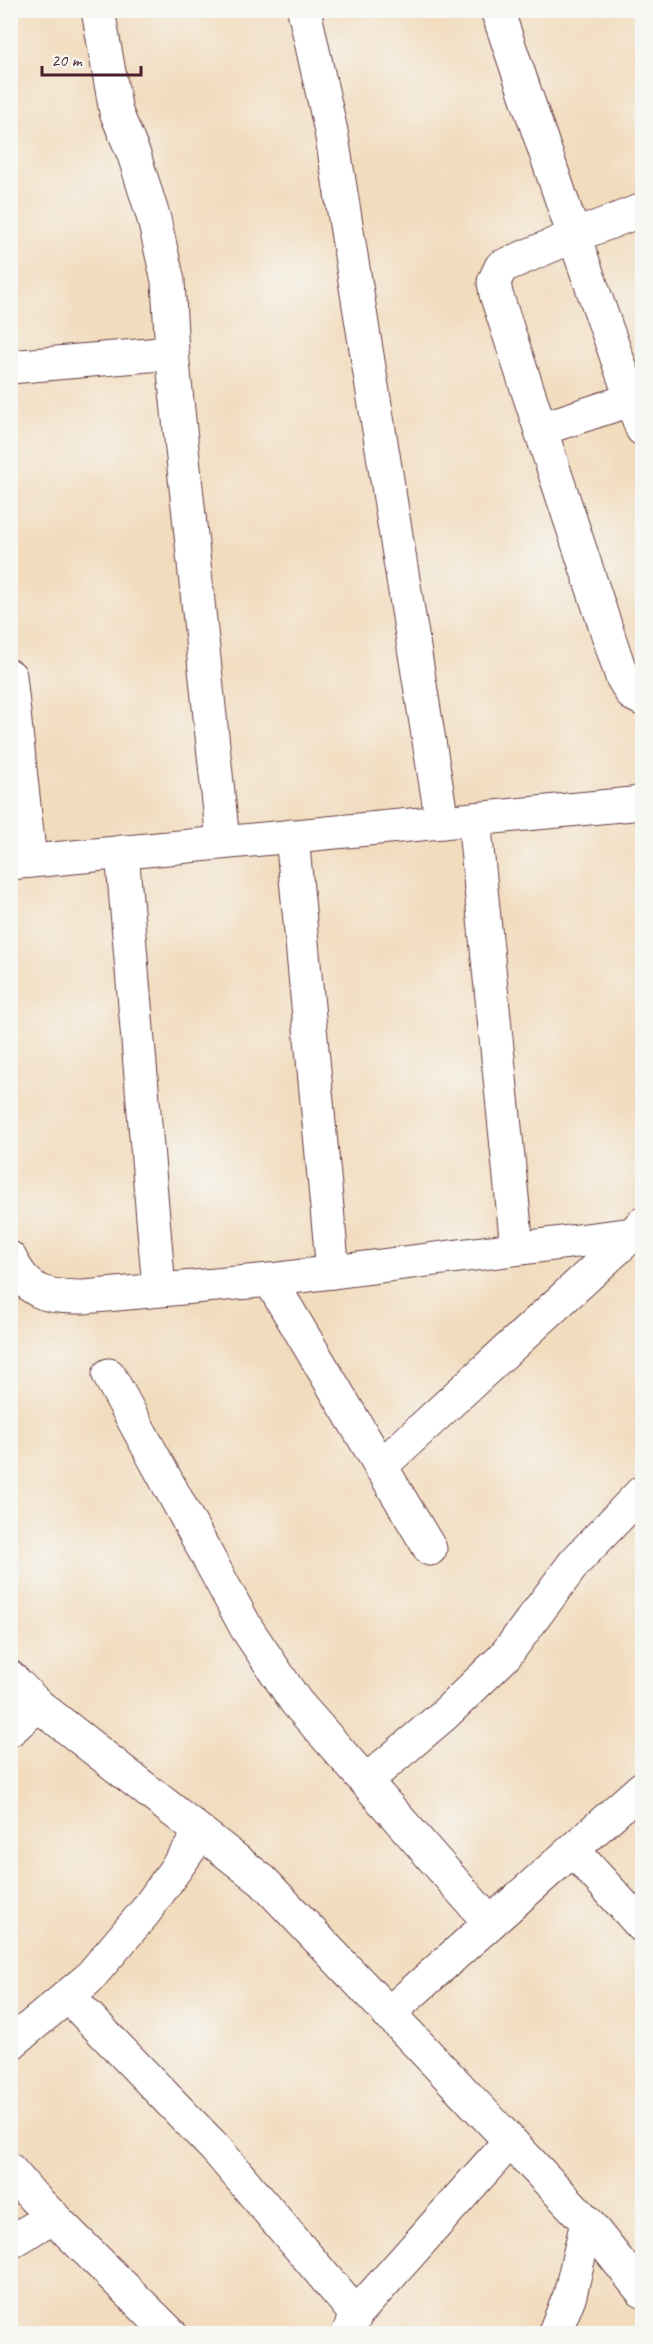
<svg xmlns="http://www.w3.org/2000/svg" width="653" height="2344" font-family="Caveat,sans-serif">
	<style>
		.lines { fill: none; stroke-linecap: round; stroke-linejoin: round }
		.street-casing { stroke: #633b41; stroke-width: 35 }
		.street { stroke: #fff; stroke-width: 33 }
	</style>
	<rect width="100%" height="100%" fill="#f6f6f2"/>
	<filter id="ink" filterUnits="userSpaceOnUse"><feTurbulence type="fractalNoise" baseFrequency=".0167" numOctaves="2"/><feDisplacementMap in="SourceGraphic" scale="12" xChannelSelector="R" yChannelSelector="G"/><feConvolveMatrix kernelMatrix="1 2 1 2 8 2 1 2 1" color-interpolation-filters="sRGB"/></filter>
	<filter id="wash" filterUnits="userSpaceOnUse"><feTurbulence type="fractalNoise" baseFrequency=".008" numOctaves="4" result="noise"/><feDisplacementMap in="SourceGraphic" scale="24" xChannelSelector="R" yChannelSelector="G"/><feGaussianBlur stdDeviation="1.35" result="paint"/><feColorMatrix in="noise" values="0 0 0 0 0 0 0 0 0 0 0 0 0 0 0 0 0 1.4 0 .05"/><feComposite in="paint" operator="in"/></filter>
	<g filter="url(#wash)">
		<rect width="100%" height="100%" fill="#f2dcbe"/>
	</g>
	<g filter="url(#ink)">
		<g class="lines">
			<defs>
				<g id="street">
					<path d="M304 10 331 131 442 822"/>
					<path d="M497 10 574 236 501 267 494 282 496 294 622 677 632 694 642 699"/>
					<path d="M642 210 574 236 642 429"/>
					<path d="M172 353 223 841"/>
					<path d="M10 367 172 353 168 281 154 219 134 155 116 112 98 10"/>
					<path d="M541 429 642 396"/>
					<path d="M10 676 30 861"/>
					<path d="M474 819 517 1247"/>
					<path d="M292 836 333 1272"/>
					<path d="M122 852 159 1289"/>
					<path d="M10 863 642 803"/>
					<path d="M10 1258C29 1295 46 1297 84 1297L270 1280 633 1234 642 1224"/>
					<path d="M270 1280 430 1549"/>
					<path d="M109 1375 247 1629 296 1702 490 1923"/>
					<path d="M380 1467 633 1234"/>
					<path d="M10 1677 38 1705 263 1881 587 2222 642 2291"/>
					<path d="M10 1730 38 1705"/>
					<path d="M367 1780 444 1715 504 1657 575 1562 642 1492"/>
					<path d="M573 1850 642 1926"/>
					<path d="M68 1996 216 2149 356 2314"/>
					<path d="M388 2014 642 1788"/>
					<path d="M10 2044 88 1979 145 1912 201 1833"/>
					<path d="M10 2170 33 2197 171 2334"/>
					<path d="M10 2243 53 2216"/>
					<path d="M348 2334 356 2314 510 2141"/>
					<path d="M554 2334 570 2295 587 2222"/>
				</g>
			</defs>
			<!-- street casing -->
			<use href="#street" class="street-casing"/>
			<!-- street -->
			<use href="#street" class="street"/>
		</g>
	</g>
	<!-- margin -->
	<rect width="653" height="2344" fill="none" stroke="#f6f6f2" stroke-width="36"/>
	<!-- scale -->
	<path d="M42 66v9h99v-9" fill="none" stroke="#4a1f2b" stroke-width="3"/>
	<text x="51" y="66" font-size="18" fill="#4a1f2b" stroke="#f6f6f2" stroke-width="4.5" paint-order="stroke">20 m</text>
</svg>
